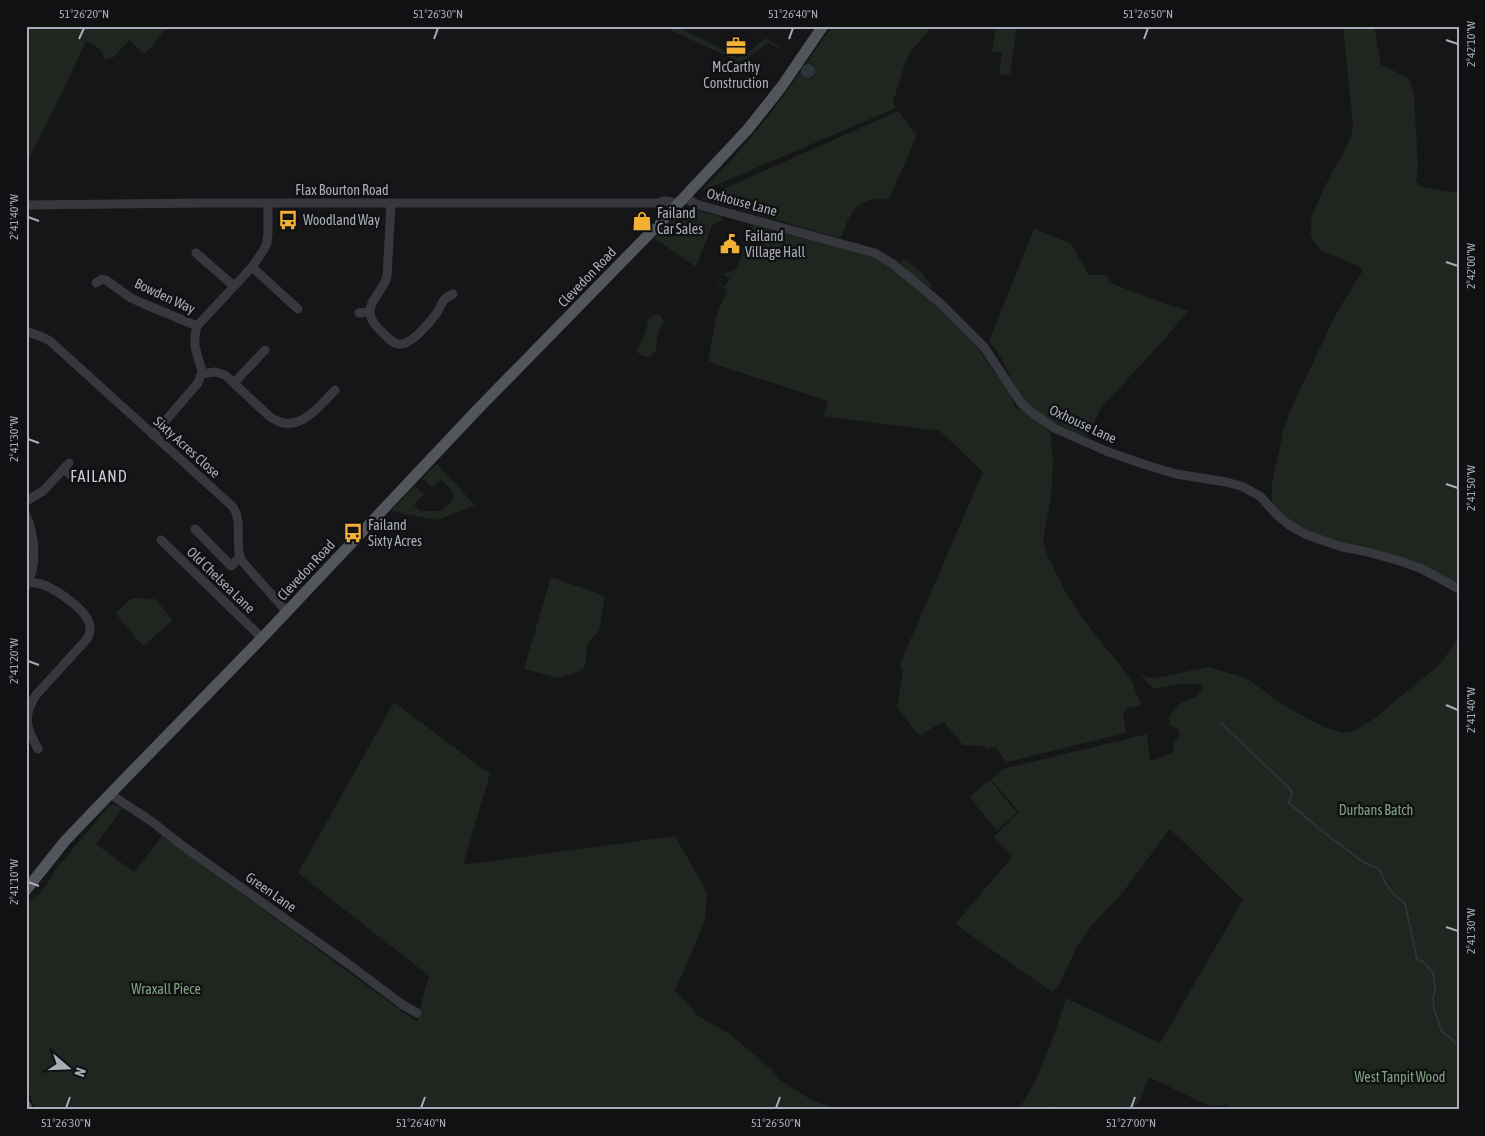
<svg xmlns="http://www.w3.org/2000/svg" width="1485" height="1136" font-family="'Asap Condensed',sans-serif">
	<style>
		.green { fill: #1e261f }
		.water { fill: #2c353c }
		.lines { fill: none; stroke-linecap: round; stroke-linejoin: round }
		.stream { stroke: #2c353c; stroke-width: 2 }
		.minor { stroke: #37383d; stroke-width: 9 }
		.major { stroke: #53555c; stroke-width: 11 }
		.ticks { fill: none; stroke: #a8adb8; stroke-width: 2 }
		.labels { text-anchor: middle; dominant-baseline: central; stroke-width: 5; stroke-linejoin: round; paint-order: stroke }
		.poi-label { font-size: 14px; fill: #a8adb8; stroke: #111113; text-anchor: start }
		.street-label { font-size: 14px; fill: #a8adb8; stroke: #111113 }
		.park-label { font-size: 14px; fill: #7fa381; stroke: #111113 }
		.quarter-label { font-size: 16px; letter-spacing: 1px; fill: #c9ccd4; stroke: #111113 }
		.neatline { fill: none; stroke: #a8adb8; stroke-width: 2 }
		.ticks-label { font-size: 12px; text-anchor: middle; fill: #a8adb8 }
	</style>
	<rect width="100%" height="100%" fill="#161618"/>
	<!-- green -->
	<g class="green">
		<path d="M26 26H169L145 54 129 40 114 57 104 60C103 49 96 45 86 41L60 97 26 164Z"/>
		<path d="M664 26H676L739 58 741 54 745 55 766 38 787 53 769 43 766 44 744 61 740 62 670 30Z"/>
		<path d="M832 26H933L908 55 893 102 896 108 700 192C738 155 771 115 801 71L802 76 811 79 815 75 808 64H806Z"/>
		<path d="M996 26H1017L1010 74 999 75 1002 53 992 52Z"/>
		<path d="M1343 26H1374L1381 65 1409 78 1414 95 1418 168 1416 181 1421 187 1459 193V585L1365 546 1338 542 1299 528 1275 508 1272 502V484L1283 432 1289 413 1337 312 1362 272V268L1321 250 1315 243 1311 236V226L1312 215 1329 178 1347 146 1352 133 1353 124Z"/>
		<path d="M898 111 914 133 917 135 889 199C857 197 851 210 841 238L701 199Z"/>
		<path d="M690 209V210L692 211 693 209 722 217 723 220 712 225 696 267 654 238 680 213Z"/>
		<path d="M751 224 880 259 885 262 942 310 976 346 1008 391 1014 403 1015 409 1022 408 1050 432 1053 458 1052 486 1050 503 1043 540 1048 557 1064 589 1082 618 1131 679 1141 705 1128 708 1123 713 1126 733 1007 762 1002 757 997 748 992 747 986 750 983 746 963 745 944 722 935 726 920 736 897 708 903 670 900 667 902 659 983 472 940 431 823 416 828 401 708 362 716 317 727 290 716 282V281L725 286 730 279 723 274 737 269 742 254V246Z"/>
		<path d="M1034 229 1070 243 1089 275H1105L1113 284 1157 301 1188 311 1161 343 1101 408 1087 437C1067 428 1042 420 1027 403 1010 385 1006 359 989 341Z"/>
		<path d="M904 259 921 272 933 288C924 286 904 270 901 262Z"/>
		<path d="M657 314 661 316 664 321 658 333 656 350 650 356H644L638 353 637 349C639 344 643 340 645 334 649 325 644 318 657 314Z"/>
		<path d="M437 464 475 505 448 516 437 520 391 511 415 486 424 494 414 505 420 511H442L454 499 452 490 441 480 432 487 422 478Z"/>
		<path d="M551 577 605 596 599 631 589 641 587 647 586 662 584 667 580 671 559 678 524 669Z"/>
		<path d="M132 598 155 599 173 620 143 646 115 613Z"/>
		<path d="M1459 638V1110H1232L1228 1105 1209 1106 1149 1077 1140 1101 1132 1110H1062L1048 1099 1060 1110H1018C1041 1077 1054 1036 1066 998L1160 1043 1243 900 1170 829 1120 896 1093 924 1078 945 1060 983 1052 992 955 924 1013 856 994 837 1019 812 991 779 1003 769 1147 734 1150 761 1174 752 1173 744 1180 734 1178 729 1170 726 1169 716 1181 703 1197 697 1203 688 1202 684H1179L1153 689 1139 672 1147 677 1157 678 1208 667 1246 678 1288 708 1324 727 1345 733 1354 731 1375 718 1440 664Z"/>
		<path d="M394 702 490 774 463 865 675 836 707 892 705 921 675 991 693 1009 695 1014 730 1034 771 1069 780 1080 813 1101 841 1110H35L26 1082V905C39 896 48 886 54 871L110 805H115L123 808 96 844 134 872 162 836 417 1022 423 996 429 976 298 873Z"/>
		<path d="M990 780 1017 813 997 830 969 797Z"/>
	</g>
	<!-- water -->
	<circle class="water" cx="808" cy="71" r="7"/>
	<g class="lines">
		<!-- stream -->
		<path class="stream" d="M1221 723 1290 789 1292 794 1289 803 1290 804 1321 830 1363 862 1377 868 1380 871 1386 884 1394 895 1405 903 1417 959 1424 962 1433 973 1435 988 1433 999 1434 1009 1442 1032 1453 1040 1459 1048"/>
		<!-- minor -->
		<g class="minor">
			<path d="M684 198 699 205 875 253 893 264 940 303 984 347 1021 403 1034 414 1054 428 1106 451 1146 465 1176 474 1226 482 1241 486 1260 496 1277 515 1289 525 1307 535 1342 547 1364 551 1403 562 1422 569 1459 589"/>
			<path d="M391 204 387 277C379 300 355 308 383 333 387 337 392 343 398 344 411 346 429 323 436 314 443 304 441 299 453 294"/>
			<path d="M26 205 204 203H658L664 201 680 203"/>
			<path d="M196 253 234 286"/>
			<path d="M252 267 298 309"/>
			<path d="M96 283 102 279 106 280 131 298 142 303 197 326"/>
			<path d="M359 313 370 312"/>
			<path d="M26 331 42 337 50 341 232 506C244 521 234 543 241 560L287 612"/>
			<path d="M202 374 215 372 225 375 269 416C296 437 317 409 335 390"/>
			<path d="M234 383 265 350"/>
			<path d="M153 435 198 383 202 371 195 347V336L197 326 252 267 263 251 267 243 268 233V204"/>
			<path d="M64 469 72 476"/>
			<path d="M26 501 43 491 69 463"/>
			<path d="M26 515C35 535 38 567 26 586"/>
			<path d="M195 529 231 566 240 557"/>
			<path d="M161 540 262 638"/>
			<path d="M29 582C34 583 39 583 44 585 58 591 89 611 90 627 91 631 89 635 87 639L36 695C22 717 26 727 38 749"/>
			<path d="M110 794 151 821 183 846 347 963 403 1005 417 1013"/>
		</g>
		<!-- major -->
		<g class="major">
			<path d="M26 890 65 841 110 794 262 638 476 411 653 230 659 228 661 222 748 129 782 86 823 26"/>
			<path d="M26 1106 27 1110"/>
		</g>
	</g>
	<!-- ticks -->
	<path class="ticks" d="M79 39 84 28M434 39 438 28M789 39 793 28M1144 39 1148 28M1446 40 1458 44M28 217 39 221M1446 262 1458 266M28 439 39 443M1446 484 1458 488M28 661 39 665M1446 705 1458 710M28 882 39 886M1446 927 1458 931M66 1108 70 1097M421 1108 425 1097M776 1108 780 1097M1131 1108 1135 1097"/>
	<!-- icons -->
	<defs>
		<symbol id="office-bare" viewBox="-9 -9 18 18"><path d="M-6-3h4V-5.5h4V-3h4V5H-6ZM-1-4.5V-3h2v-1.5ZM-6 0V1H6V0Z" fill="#f2b134" stroke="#111113" stroke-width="2.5" paint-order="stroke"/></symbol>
		<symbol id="bus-bare" viewBox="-9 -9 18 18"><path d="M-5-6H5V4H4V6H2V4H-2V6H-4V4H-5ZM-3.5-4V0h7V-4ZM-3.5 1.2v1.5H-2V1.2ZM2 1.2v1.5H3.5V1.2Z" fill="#f2b134" stroke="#111113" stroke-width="2.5" paint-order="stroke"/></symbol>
		<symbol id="shop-bare" viewBox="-9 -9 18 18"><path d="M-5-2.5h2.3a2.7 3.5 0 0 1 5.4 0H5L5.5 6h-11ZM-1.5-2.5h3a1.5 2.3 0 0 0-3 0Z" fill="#f2b134" stroke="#111113" stroke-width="2.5" paint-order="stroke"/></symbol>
		<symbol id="civic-bare" viewBox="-9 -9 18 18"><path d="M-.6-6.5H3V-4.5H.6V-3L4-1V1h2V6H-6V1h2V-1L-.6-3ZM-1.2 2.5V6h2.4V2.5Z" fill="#f2b134" stroke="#111113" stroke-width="2.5" paint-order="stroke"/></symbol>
	</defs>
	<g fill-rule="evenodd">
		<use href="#office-bare" x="722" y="32" width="28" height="28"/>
		<use href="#bus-bare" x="274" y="206" width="28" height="28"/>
		<use href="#shop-bare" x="628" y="207" width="28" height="28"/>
		<use href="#civic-bare" x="716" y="230" width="28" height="28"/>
		<use href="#bus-bare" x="339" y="519" width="28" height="28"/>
	</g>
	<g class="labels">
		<!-- poi labels -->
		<g class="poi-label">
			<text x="736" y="67" text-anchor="middle">McCarthy<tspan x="736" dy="16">Construction</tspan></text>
			<text x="657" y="213">Failand<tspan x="657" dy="16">Car Sales</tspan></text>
			<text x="303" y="220">Woodland Way</text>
			<text x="745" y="236">Failand<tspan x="745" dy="16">Village Hall</tspan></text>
			<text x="368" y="525">Failand<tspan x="368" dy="16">Sixty Acres</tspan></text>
		</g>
		<!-- street labels -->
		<g class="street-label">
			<text x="342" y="190">Flax Bourton Road</text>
			<text transform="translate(742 202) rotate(15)">Oxhouse Lane</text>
			<text transform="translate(587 277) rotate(-46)">Clevedon Road</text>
			<text transform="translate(165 296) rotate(25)">Bowden Way</text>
			<text transform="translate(1083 424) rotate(25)">Oxhouse Lane</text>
			<text transform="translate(187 447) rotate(42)">Sixty Acres Close</text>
			<text transform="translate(306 570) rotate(-47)">Clevedon Road</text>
			<text transform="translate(221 580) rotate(44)">Old Chelsea Lane</text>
			<text transform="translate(271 892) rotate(35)">Green Lane</text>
		</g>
		<!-- park labels -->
		<g class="park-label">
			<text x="1376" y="810">Durbans Batch</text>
			<text x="166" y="989">Wraxall Piece</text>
			<text x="1400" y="1077">West Tanpit Wood</text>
		</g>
		<!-- quarter labels -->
		<g class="quarter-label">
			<text x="99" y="476">FAILAND</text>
		</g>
	</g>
	<!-- border -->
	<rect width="1485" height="1136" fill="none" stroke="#111113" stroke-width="55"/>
	<!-- north arrow -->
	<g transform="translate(68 1068) rotate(109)" stroke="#111113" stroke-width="4" paint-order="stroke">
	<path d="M0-4L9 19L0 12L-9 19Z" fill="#a8adb8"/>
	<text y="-8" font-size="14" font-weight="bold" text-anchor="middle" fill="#a8adb8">N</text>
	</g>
	<rect x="28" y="28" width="1430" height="1080" class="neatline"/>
	<g class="ticks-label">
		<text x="84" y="18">51°26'20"N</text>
		<text x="438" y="18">51°26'30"N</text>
		<text x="793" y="18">51°26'40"N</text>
		<text x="1148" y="18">51°26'50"N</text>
		<text transform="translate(1471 44) rotate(-90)" y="4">2°42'10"W</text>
		<text transform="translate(14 217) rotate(-90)" y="4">2°41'40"W</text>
		<text transform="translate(1471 266) rotate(-90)" y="4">2°42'00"W</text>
		<text transform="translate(14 439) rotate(-90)" y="4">2°41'30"W</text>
		<text transform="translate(1471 488) rotate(-90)" y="4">2°41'50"W</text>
		<text transform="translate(14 661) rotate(-90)" y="4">2°41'20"W</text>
		<text transform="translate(1471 710) rotate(-90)" y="4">2°41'40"W</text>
		<text transform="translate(14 882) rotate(-90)" y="4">2°41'10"W</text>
		<text transform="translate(1471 931) rotate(-90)" y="4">2°41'30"W</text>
		<text x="66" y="1127">51°26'30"N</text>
		<text x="421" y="1127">51°26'40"N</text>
		<text x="776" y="1127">51°26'50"N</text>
		<text x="1131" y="1127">51°27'00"N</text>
	</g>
</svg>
